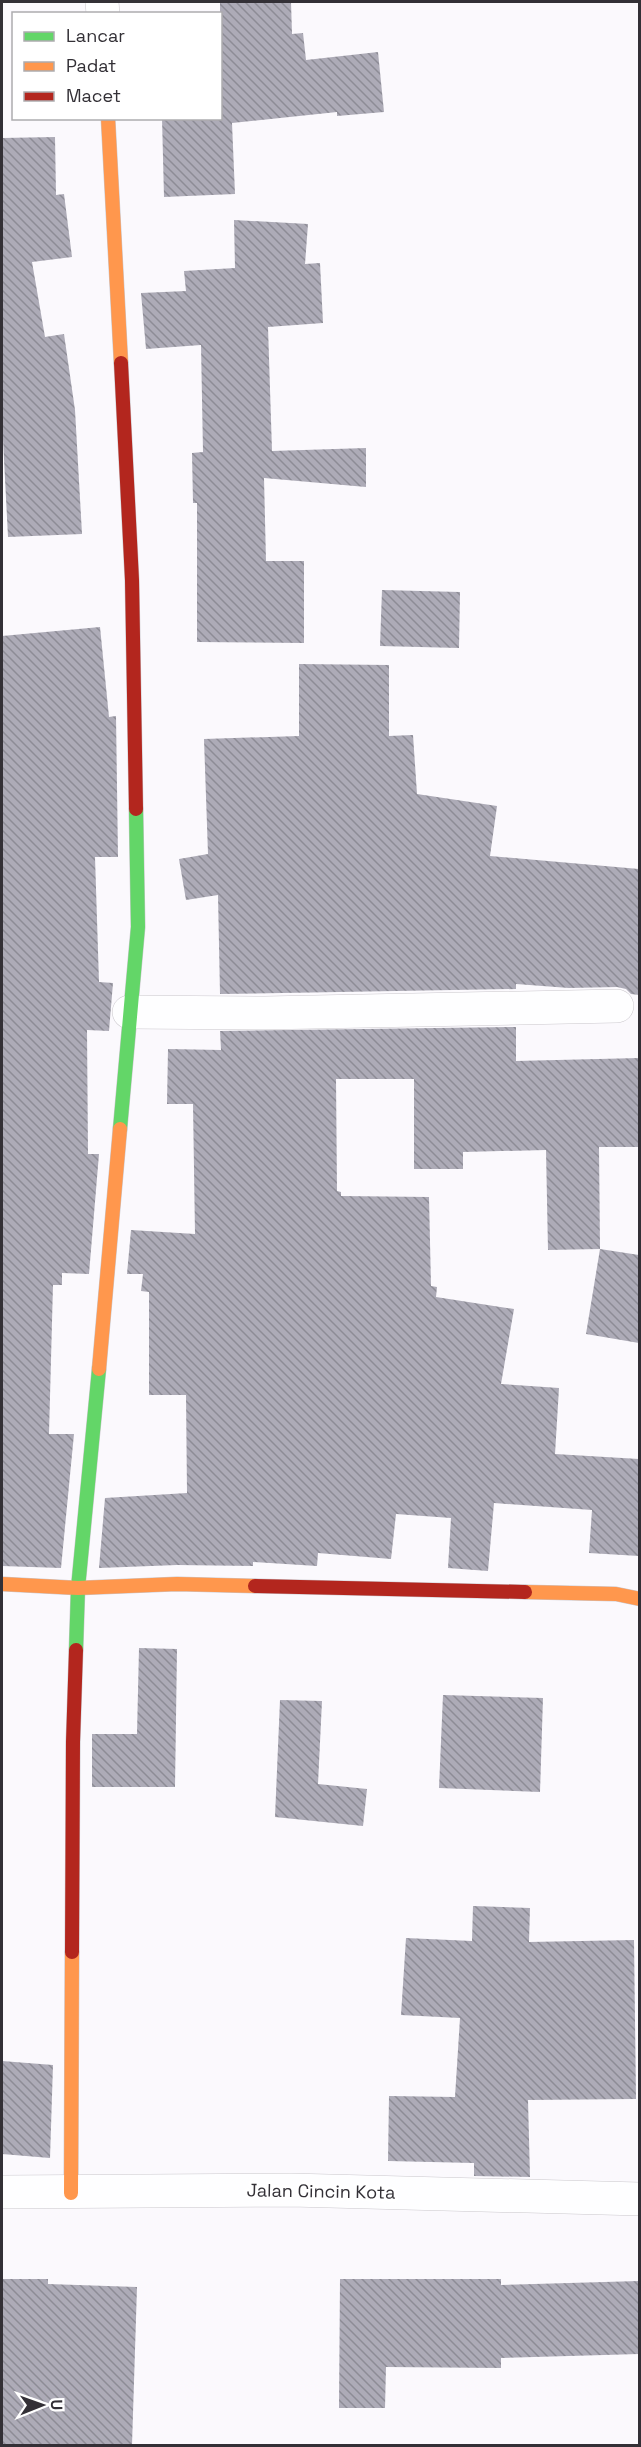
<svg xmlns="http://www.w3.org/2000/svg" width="641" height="2447" font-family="'Space Grotesk',sans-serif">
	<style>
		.building { fill: url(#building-back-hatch) }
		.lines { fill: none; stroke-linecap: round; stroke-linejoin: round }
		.street-casing { stroke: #cbc8cd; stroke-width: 34 }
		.fast-casing { stroke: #cbc8cd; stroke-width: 15 }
		.slow-casing { stroke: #cbc8cd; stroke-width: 15 }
		.jam-casing { stroke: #cbc8cd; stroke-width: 15 }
		.street { stroke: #fefeff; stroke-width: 33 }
		.fast { stroke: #63d668; stroke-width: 14 }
		.slow { stroke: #ff974d; stroke-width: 14 }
		.jam { stroke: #b3261e; stroke-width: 14 }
		.labels { text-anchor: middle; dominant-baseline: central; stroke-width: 6; stroke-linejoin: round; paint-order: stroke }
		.street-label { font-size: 18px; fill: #333036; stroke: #fff }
	</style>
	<defs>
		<pattern id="building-back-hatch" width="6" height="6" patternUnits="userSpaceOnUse" patternTransform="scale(1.5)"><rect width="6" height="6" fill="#adabb7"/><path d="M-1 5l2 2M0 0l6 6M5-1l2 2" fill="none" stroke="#8d8c96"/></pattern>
	</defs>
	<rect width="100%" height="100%" fill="#fbf9fd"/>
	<!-- building -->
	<g class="building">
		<path d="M220 2H291L292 34 303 33 306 60 378 52 384 112 337 116V112L232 123 235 194 164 197 162 118H220Z"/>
		<path d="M55 137 56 195 64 194 72 257 32 262 45 337 64 334 75 410 82 534 8 537 2 420V138Z"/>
		<path d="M234 220 308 224 305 264 320 263 323 323 268 327 272 451 366 448V487L264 478 266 561H304V643L197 642V503H193L192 453 203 452 201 345 146 349 141 293 186 291 184 271 235 268Z"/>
		<path d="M382 590 460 592 459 648 380 646Z"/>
		<path d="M100 627 109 717 116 716 118 857H95L99 982 113 983 109 1031 87 1030 88 1154H99L89 1274 62 1273V1285H53L49 1434H74L61 1568 2 1566V636Z"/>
		<path d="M299 664 389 665V736L413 735 417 794 497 806 490 856 639 869V995L631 994 626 989 617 987 569 988 516 984V989L220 994 218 895 186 900 179 859 208 854 204 739 299 736Z"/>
		<path d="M516 1027V1061L639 1058V1147H599L600 1249 548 1250 546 1150 463 1152V1169H414V1079H336L337 1191 341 1192V1196L429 1197 431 1286 437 1287 436 1297 514 1309 501 1384 559 1388 555 1454 639 1459V1556L589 1553 592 1510 494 1503 488 1571 448 1568 451 1518 396 1514 391 1559 318 1553 317 1566 253 1562V1566L177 1565 99 1568 105 1498 187 1493 186 1395H149V1292L141 1291 143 1274H127L131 1230 195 1234 193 1104H167L168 1049 221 1050 220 1031Z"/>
		<path d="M600 1249 639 1255V1343L586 1334Z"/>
		<path d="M139 1648 177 1649 175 1787H92V1734H137Z"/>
		<path d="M443 1695 543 1698 540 1792 439 1788Z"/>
		<path d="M280 1700 322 1701 318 1784 367 1789 363 1826 275 1817Z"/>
		<path d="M473 1906 530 1908 529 1942 634 1940 636 2099 528 2100 530 2177 474 2176V2163L388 2161 389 2096 455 2097 460 2018 401 2015 406 1938 472 1941Z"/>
		<path d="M2 2061 53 2065 50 2158 2 2154Z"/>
		<path d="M2 2279H48V2284L137 2287 132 2445H2Z"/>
		<path d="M340 2279H501V2285L639 2281V2354L501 2358V2368L386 2367 385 2408H339Z"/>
	</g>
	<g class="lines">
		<defs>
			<g id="street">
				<path d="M102 2 103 14"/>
				<path d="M129 1012 265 1013 617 1006"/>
				<path d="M2 2192 291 2190 640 2199"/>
			</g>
			<g id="fast">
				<path d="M120 1129 138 927 136 809"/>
				<path d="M76 1650 78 1588 99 1369"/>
			</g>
			<g id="slow">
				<path d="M108 118 121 363"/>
				<path d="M99 1369 120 1129"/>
				<path d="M2 1584 78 1588 177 1584 255 1586"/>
				<path d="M525 1592 616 1594 640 1599"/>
				<path d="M71 2193 72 1952"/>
			</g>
			<g id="jam">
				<path d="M121 363 132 580 136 809"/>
				<path d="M255 1586 525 1592"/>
				<path d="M72 1952 73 1742 76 1650"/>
			</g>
		</defs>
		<!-- street casing -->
		<use href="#street" class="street-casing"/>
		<!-- fast casing -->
		<use href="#fast" class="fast-casing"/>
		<!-- slow casing -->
		<use href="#slow" class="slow-casing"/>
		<!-- jam casing -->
		<use href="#jam" class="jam-casing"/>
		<!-- street -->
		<use href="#street" class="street"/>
		<!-- fast -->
		<use href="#fast" class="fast"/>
		<!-- slow -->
		<use href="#slow" class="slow"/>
		<!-- jam -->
		<use href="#jam" class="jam"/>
	</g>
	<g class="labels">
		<!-- street labels -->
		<g class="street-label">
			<text transform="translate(321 2191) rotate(1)">Jalan Cincin Kota</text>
		</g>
	</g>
	<!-- border -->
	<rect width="641" height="2447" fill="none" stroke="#333036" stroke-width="6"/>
	<!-- legend -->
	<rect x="12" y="12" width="210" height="108" fill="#ffffff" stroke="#adacaf" stroke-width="1.5"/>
	<rect x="24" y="32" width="30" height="9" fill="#63d668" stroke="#adacaf" stroke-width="1.5"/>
	<text x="66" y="42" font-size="18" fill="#333036">Lancar</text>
	<rect x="24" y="62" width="30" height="9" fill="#ff974d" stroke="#adacaf" stroke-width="1.5"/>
	<text x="66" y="72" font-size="18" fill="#333036">Padat</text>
	<rect x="24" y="92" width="30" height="9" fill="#b3261e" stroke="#adacaf" stroke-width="1.5"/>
	<text x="66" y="102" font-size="18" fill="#333036">Macet</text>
	<!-- north arrow -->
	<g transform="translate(42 2405) rotate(89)" stroke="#ffffff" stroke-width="4.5" paint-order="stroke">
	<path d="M0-4.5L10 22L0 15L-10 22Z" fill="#333036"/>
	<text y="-9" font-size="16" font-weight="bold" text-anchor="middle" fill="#333036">U</text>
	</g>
</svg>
